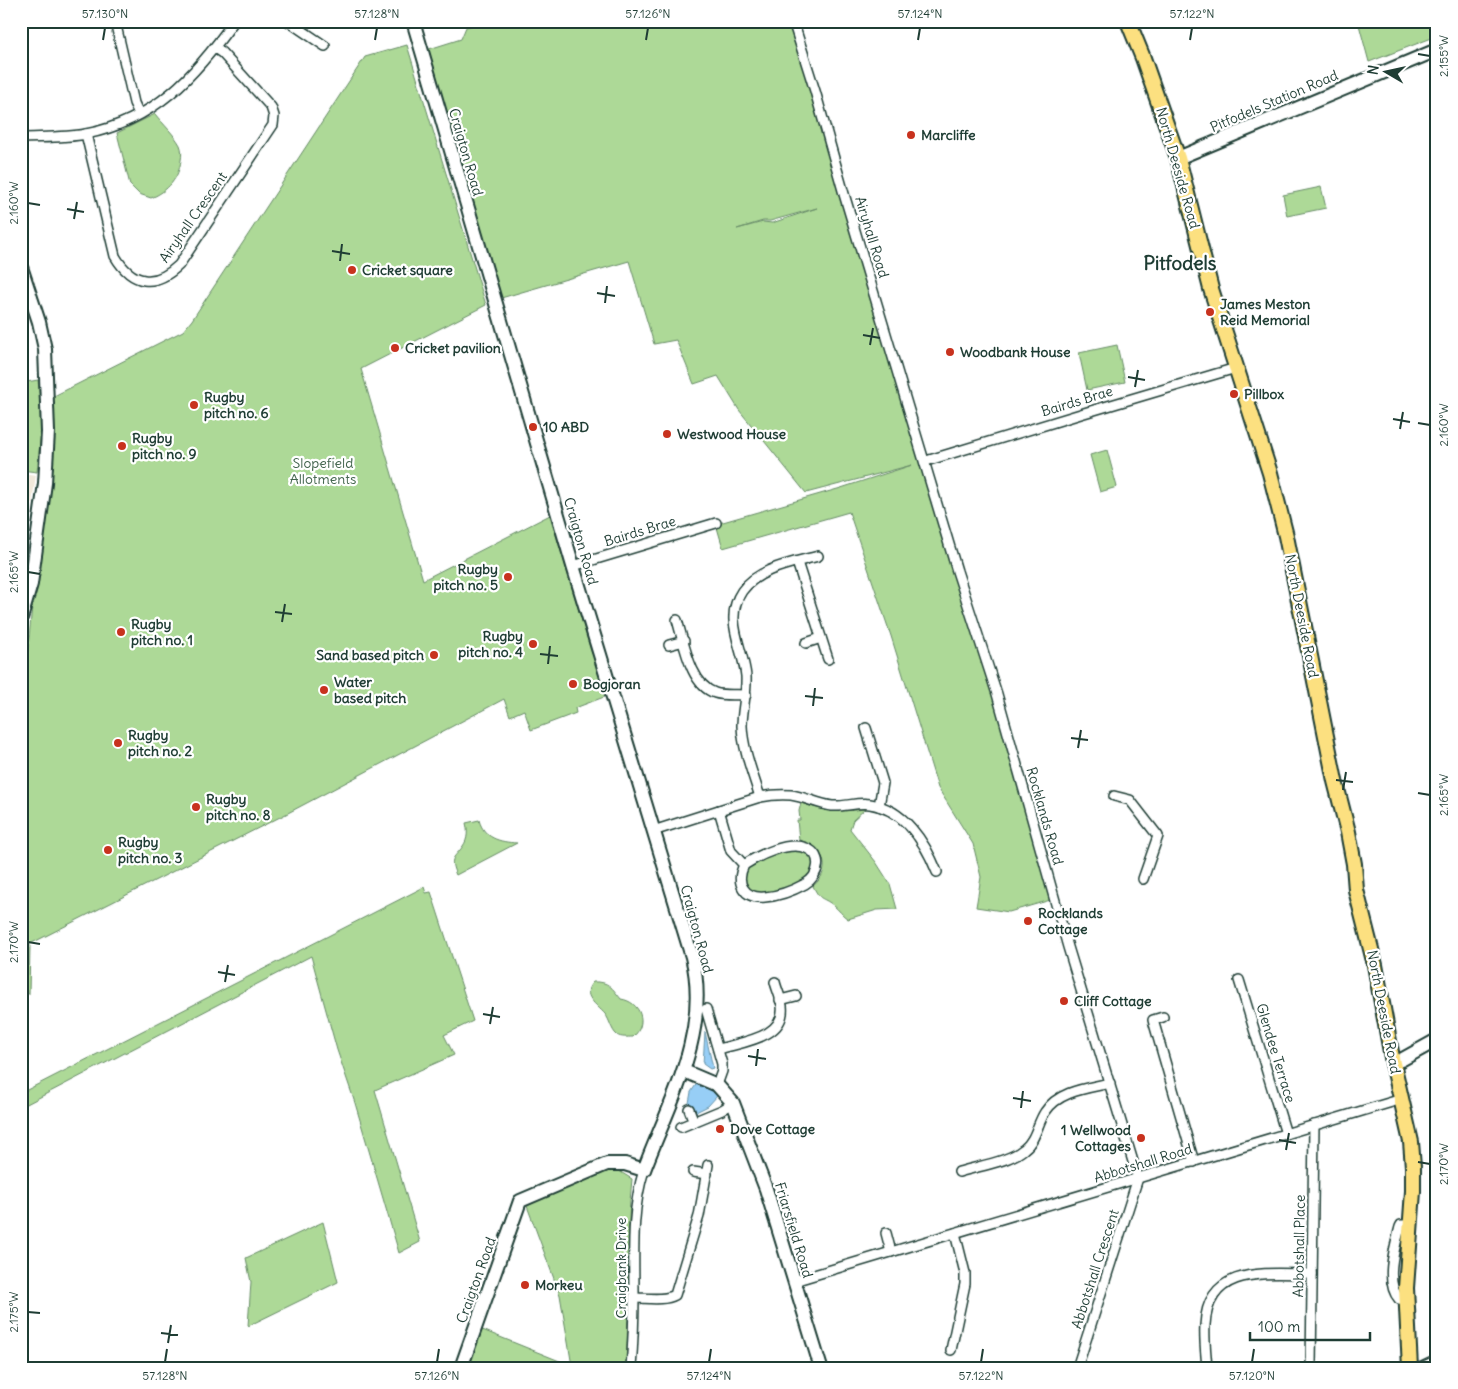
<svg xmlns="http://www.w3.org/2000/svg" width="1458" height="1389" font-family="Delius,sans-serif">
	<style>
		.built { fill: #f1e9db }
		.green { fill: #add997; stroke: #668b66; fill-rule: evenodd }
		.water { fill: #97cef6; stroke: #6794a8 }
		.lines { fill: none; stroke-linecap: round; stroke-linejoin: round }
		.street-casing { stroke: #1f3d34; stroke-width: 12 }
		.secondary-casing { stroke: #1f3d34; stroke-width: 16 }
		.primary-casing { stroke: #1f3d34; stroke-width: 18 }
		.street { stroke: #fff; stroke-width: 9 }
		.secondary { stroke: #fff; stroke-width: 12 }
		.primary { stroke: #fce080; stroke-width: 14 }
		.ticks { fill: none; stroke: #1f3d34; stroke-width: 2 }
		.poi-dot { fill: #c8321e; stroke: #fff; stroke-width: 2 }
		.labels { text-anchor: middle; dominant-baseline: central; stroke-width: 4.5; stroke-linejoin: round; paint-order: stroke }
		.street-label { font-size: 14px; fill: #1f3d34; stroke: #fff }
		.poi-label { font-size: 14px; font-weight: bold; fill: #1f3d34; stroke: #fff; text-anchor: start }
		.park-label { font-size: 14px; fill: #42644d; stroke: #fff }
		.district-label { font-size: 19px; font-weight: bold; fill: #1f3d34; stroke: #fff }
		.neatline { fill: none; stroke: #1f3d34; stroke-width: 2 }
		.ticks-label { font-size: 12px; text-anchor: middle; fill: #1f3d34 }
	</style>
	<rect width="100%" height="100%" fill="#fff"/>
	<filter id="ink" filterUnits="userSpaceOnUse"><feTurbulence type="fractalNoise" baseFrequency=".02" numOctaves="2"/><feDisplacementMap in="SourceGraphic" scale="10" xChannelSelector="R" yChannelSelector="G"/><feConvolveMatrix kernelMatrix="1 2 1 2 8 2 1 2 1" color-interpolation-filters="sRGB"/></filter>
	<g filter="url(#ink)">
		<!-- built -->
		<path class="built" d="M21 473 36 475 21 583Z"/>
		<!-- green -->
		<g class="green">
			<path d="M489 21H794L1054 899 1009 912 976 907 981 877 973 844 938 788 891 636 849 512 723 548 716 524 841 488 912 465 806 493 739 410 718 376 694 384 676 340 654 344 629 261 501 298 426 50 461 39 466 27ZM817 208 772 223 763 222 737 229 763 221H770Z"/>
			<path d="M1358 21H1437V36L1369 62Z"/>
			<path d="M407 45 486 305 361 369 423 580 550 515 592 654 599 651 612 694 575 708 576 713 531 730 524 710 510 716 504 699 286 814 30 944 29 994 21 993V721L52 397 183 331 192 320 365 57Z"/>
			<path d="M155 114C163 124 174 134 180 145 182 149 182 156 181 160 179 178 168 191 151 198L139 194 130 185 117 133Z"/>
			<path d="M1321 187 1326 208 1287 216 1283 195Z"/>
			<path d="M1117 345 1125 382 1087 390 1079 353Z"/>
			<path d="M38 380 42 423 37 472 21 470V383Z"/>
			<path d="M1107 450 1117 487 1100 492 1090 455Z"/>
			<path d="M801 803C823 811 842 812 865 809L853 820 850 829 876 862 890 884 897 909 877 910 848 919C842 915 839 910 833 905 821 896 821 902 813 886 834 869 823 846 799 840L797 820H800L799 811Z"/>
			<path d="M479 820C484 838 499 842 517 843L456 875C448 857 455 858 463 846 468 839 468 831 466 823Z"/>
			<path d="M793 850 803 851 813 860 815 867C812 870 810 877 806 879 796 888 759 899 748 890 745 887 744 883 744 879 742 860 779 853 793 850Z"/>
			<path d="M424 887 426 893 431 892 473 1021 444 1035 454 1055 375 1090 420 1242 399 1253 355 1103 337 1050 311 956 21 1107V1093Z"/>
			<path d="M593 982C609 981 612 988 621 999 641 1002 648 1024 633 1037 627 1037 621 1038 617 1035 611 1030 610 1020 605 1014 597 1005 580 995 593 982Z"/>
			<path d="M614 1168 632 1179C625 1241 630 1305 626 1368H465L480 1329 572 1366 560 1295 527 1206 596 1173Z"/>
			<path d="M323 1222 338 1282 248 1326 251 1282 246 1258Z"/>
		</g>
		<!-- water -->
		<g class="water">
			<path d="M705 1032 713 1068 710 1069 703 1064Z"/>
			<path d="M698 1082 718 1095 708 1106 696 1112 689 1103 691 1092Z"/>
		</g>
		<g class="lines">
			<defs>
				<g id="street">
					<path d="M115 21 134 103 139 114"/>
					<path d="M288 21 325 46"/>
					<path d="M793 21 815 91 844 194 957 571 997 694 1068 947 1138 1178 1077 1368"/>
					<path d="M86 134 115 256C132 285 155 288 179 265L273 125 274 116 271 107 222 53 215 48"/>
					<path d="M21 138C42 137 65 138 86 134 154 121 196 75 234 21"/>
					<path d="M926 461 1084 413 1236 368"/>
					<path d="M797 562 828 659"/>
					<path d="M573 566 716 523"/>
					<path d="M677 620C684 642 690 685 715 693 724 696 736 694 746 695"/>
					<path d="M806 643 821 638"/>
					<path d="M669 645 684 641"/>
					<path d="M866 728 883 783 879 806"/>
					<path d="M1114 796 1130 800 1158 836 1143 879"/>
					<path d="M760 797C753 774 743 750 742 726 742 710 747 693 746 676 743 647 723 619 742 591 758 568 793 563 818 556"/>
					<path d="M719 810 731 851 744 865C735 883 744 899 765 897 779 896 794 890 805 884 819 876 824 855 806 848 788 841 759 855 744 865"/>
					<path d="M653 831 760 797C770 795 780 794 791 795 805 797 818 804 832 806 845 807 857 802 870 804 904 809 925 842 937 872"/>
					<path d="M1239 980 1286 1134"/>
					<path d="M780 1000 796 996"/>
					<path d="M706 1009 722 1064V1071L717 1085"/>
					<path d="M1163 1017 1153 1020 1194 1162"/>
					<path d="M719 1049C741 1042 786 1038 782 1006 781 998 777 990 775 982"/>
					<path d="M689 1109 694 1122"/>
					<path d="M681 1127 722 1110 733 1103"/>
					<path d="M693 1172 707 1174"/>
					<path d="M959 1172C978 1166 1009 1162 1024 1149 1036 1140 1037 1124 1045 1112 1058 1091 1088 1088 1110 1083"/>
					<path d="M886 1233 891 1252"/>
					<path d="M794 1281 1402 1099"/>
					<path d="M634 1298C647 1298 664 1301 675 1295L699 1216 708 1165"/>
					<path d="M1407 1300 1399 1299C1384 1282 1395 1246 1400 1227L1401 1225H1410"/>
					<path d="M951 1350 965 1284V1273L955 1233"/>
					<path d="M631 1368C633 1343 634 1320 634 1295 634 1253 631 1211 644 1170"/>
					<path d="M1207 1368C1206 1354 1204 1339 1205 1325 1208 1264 1269 1274 1312 1274"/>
					<path d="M1311 1368 1314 1125"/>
					<path d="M1420 1368 1437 1360"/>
				</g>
				<g id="secondary">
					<path d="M413 21 573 566 692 957C711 1032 669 1103 644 1170L625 1164H607L520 1201 461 1368"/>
					<path d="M1178 158 1437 50"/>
					<path d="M21 267 39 322 45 349 48 432 45 483 31 584 21 618"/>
					<path d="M1393 1063 1401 1060 1437 1040"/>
					<path d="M684 1071 717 1085 733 1103 766 1189 821 1368"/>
				</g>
				<path id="primary" d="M1128 21 1143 58 1178 158 1211 289 1270 473 1286 536 1335 781 1348 832 1354 864 1356 890 1375 965 1393 1063 1411 1142 1413 1167V1191L1406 1288 1410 1368"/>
			</defs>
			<!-- street casing -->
			<use href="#street" class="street-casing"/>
			<!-- secondary casing -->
			<use href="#secondary" class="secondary-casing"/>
			<!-- primary casing -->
			<use href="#primary" class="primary-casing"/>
			<!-- street -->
			<use href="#street" class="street"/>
			<!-- secondary -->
			<use href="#secondary" class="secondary"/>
			<!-- primary -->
			<use href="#primary" class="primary"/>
		</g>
	</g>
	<!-- ticks -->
	<path class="ticks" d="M103 40 105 28M375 40 377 28M646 40 648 28M918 40 920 28M1190 40 1192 28M1418 54 1430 56M28 203 40 205M67 209 84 212M74 219 77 202M332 251 350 254M340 261 342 244M597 293 615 296M605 303 607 286M863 335 880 338M870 345 873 328M1128 377 1145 380M1135 387 1138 370M1393 419 1410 422M1418 423 1430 425M1400 429 1403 412M28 572 40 574M275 612 292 614M282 622 285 604M540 654 558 656M548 664 550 646M805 696 823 698M813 706 815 688M1071 738 1088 740M1078 748 1081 730M1336 780 1353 782M1343 790 1346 772M1418 793 1430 795M28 942 40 944M218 972 235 975M225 982 228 965M483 1014 500 1017M490 1024 493 1007M748 1056 766 1059M756 1066 758 1049M1013 1098 1031 1101M1021 1108 1023 1091M1279 1140 1296 1143M1286 1150 1289 1133M1418 1162 1430 1164M28 1312 40 1313M161 1333 178 1335M168 1343 171 1325M165 1362 167 1349M437 1362 439 1349M709 1362 711 1349M981 1362 983 1349M1252 1362 1254 1349"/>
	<!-- markers -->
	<g class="poi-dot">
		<circle cx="911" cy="135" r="5"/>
		<circle cx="352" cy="270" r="5"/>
		<circle cx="1210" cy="312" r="5"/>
		<circle cx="395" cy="348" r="5"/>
		<circle cx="950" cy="352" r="5"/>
		<circle cx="1234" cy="394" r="5"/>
		<circle cx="194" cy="405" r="5"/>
		<circle cx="533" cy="427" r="5"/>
		<circle cx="667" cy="434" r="5"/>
		<circle cx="122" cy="446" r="5"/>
		<circle cx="508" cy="577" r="5"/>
		<circle cx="121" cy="632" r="5"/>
		<circle cx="533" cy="644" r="5"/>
		<circle cx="434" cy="655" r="5"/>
		<circle cx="573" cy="684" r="5"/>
		<circle cx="324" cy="690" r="5"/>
		<circle cx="118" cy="743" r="5"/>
		<circle cx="196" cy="807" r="5"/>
		<circle cx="108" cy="850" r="5"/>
		<circle cx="1028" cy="921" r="5"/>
		<circle cx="1064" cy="1001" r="5"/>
		<circle cx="720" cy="1129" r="5"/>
		<circle cx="1141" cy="1138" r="5"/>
		<circle cx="525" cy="1285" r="5"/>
	</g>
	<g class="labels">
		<!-- street labels -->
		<g class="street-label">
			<text transform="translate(1274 101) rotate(-23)">Pitfodels Station Road</text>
			<text transform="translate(466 152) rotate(74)">Craigton Road</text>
			<text transform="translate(1178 168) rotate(74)">North Deeside Road</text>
			<text transform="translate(193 217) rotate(-55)">Airyhall Crescent</text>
			<text transform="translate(872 237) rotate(73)">Airyhall Road</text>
			<text transform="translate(1077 401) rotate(-17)">Bairds Brae</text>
			<text transform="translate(640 531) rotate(-17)">Bairds Brae</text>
			<text transform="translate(581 541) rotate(74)">Craigton Road</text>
			<text transform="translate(1302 616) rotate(79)">North Deeside Road</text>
			<text transform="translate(1045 816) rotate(74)">Rocklands Road</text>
			<text transform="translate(697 929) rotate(75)">Craigton Road</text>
			<text transform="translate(1384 1012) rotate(79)">North Deeside Road</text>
			<text transform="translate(1276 1053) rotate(73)">Glendee Terrace</text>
			<text transform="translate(1143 1163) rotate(-17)">Abbotshall Road</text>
			<text transform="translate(794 1230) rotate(73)">Friarsfield Road</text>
			<text transform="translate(1299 1246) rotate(-89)">Abbotshall Place</text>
			<text transform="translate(621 1268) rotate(-90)">Craigbank Drive</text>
			<text transform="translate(1095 1269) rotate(-72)">Abbotshall Crescent</text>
			<text transform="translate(476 1280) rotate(-70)">Craigton Road</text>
		</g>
		<!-- poi labels -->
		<g class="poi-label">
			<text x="921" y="135">Marcliffe</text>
			<text x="362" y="270">Cricket square</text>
			<text x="1220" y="304">James Meston<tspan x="1220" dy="16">Reid Memorial</tspan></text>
			<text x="405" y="348">Cricket pavilion</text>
			<text x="960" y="352">Woodbank House</text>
			<text x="1244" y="394">Pillbox</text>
			<text x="204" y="397">Rugby<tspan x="204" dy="16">pitch no. 6</tspan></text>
			<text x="543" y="427">10 ABD</text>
			<text x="677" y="434">Westwood House</text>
			<text x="132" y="438">Rugby<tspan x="132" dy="16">pitch no. 9</tspan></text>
			<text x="498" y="569" text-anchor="end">Rugby<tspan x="498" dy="16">pitch no. 5</tspan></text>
			<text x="131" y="624">Rugby<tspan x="131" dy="16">pitch no. 1</tspan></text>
			<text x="523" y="636" text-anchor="end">Rugby<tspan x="523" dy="16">pitch no. 4</tspan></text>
			<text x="424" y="655" text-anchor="end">Sand based pitch</text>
			<text x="334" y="682">Water<tspan x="334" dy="16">based pitch</tspan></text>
			<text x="583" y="684">Bogjoran</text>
			<text x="128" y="735">Rugby<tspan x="128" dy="16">pitch no. 2</tspan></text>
			<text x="206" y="799">Rugby<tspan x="206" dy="16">pitch no. 8</tspan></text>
			<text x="118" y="842">Rugby<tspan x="118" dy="16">pitch no. 3</tspan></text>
			<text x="1038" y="913">Rocklands<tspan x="1038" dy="16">Cottage</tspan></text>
			<text x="1074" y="1001">Cliff Cottage</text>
			<text x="730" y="1129">Dove Cottage</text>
			<text x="1131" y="1130" text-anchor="end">1 Wellwood<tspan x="1131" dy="16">Cottages</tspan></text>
			<text x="535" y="1285">Morkeu</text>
		</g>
		<!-- park labels -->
		<g class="park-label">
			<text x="323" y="463">Slopefield<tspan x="323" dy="16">Allotments</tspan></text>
		</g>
		<!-- district labels -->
		<g class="district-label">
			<text x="1180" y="263">Pitfodels</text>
		</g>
	</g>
	<!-- margin -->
	<rect width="1458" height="1389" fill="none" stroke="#fff" stroke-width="55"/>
	<!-- north arrow -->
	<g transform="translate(1386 72) rotate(279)" stroke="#ffffff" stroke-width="4" paint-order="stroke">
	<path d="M0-4L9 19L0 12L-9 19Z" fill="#1f3d34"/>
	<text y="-8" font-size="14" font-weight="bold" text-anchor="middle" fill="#1f3d34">N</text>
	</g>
	<!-- scale -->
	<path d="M1250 1332v8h120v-8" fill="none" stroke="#1f3d34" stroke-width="2.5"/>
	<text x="1258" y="1332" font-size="15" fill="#1f3d34" stroke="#ffffff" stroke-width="4" paint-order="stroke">100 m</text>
	<rect x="28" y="28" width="1402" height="1334" class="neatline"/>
	<g class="ticks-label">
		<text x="105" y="18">57.130°N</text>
		<text x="377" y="18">57.128°N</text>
		<text x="648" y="18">57.126°N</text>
		<text x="920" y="18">57.124°N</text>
		<text x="1192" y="18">57.122°N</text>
		<text transform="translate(1444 56) rotate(-90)" y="4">2.155°W</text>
		<text transform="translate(14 203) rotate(-90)" y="4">2.160°W</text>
		<text transform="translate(1444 425) rotate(-90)" y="4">2.160°W</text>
		<text transform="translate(14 572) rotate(-90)" y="4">2.165°W</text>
		<text transform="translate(1444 795) rotate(-90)" y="4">2.165°W</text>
		<text transform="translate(14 942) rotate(-90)" y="4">2.170°W</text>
		<text transform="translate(1444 1164) rotate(-90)" y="4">2.170°W</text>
		<text transform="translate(14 1312) rotate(-90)" y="4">2.175°W</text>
		<text x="165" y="1380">57.128°N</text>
		<text x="437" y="1380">57.126°N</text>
		<text x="709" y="1380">57.124°N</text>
		<text x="981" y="1380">57.122°N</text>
		<text x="1252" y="1380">57.120°N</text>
	</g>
</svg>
